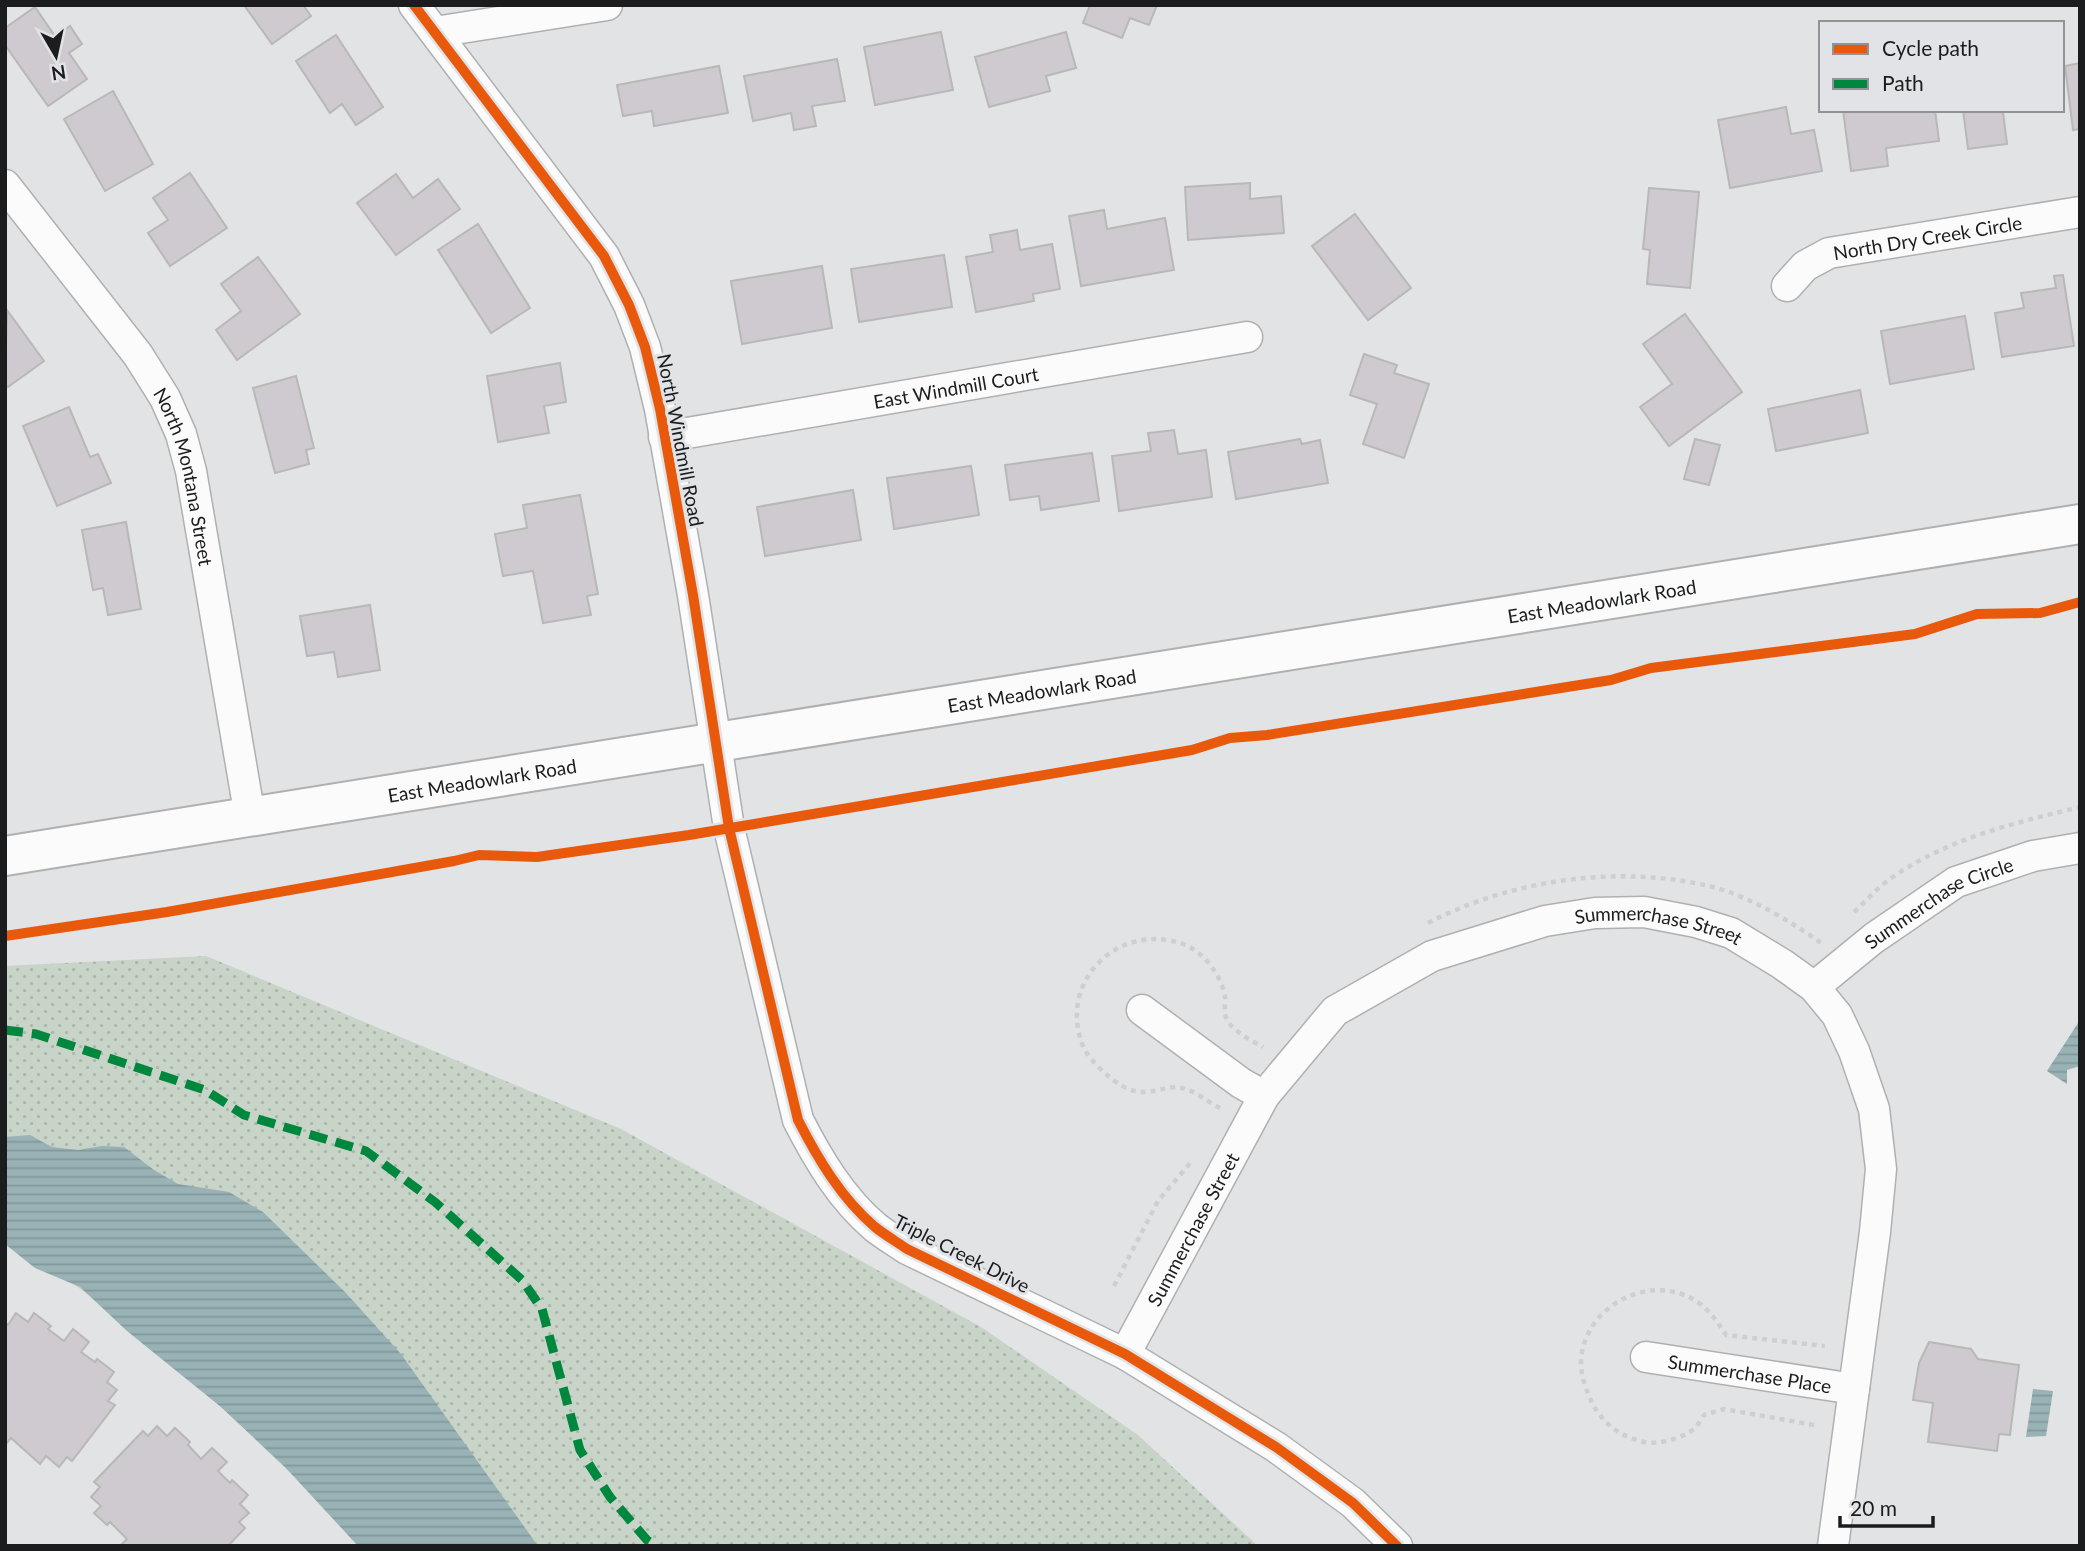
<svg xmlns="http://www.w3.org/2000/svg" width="2085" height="1551" font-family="Lato,sans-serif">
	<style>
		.grass { fill: url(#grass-dots) }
		.water { fill: url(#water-rules) }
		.building { fill: #cfcacf; stroke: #b8b8b8; stroke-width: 2 }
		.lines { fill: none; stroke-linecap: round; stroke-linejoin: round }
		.minor-casing { stroke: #afb0b1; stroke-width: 33 }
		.major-casing { stroke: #afb0b1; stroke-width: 42 }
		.path { stroke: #cecfd0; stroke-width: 4.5; stroke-dasharray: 5 5; stroke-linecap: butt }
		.minor { stroke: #fbfbfb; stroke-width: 30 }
		.major { stroke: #fbfbfb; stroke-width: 38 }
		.quiet { stroke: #00873e; stroke-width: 9; stroke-dasharray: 18 9; stroke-linecap: butt }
		.cycleway-casing { stroke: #e1e3e6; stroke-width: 15 }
		.cycleway { stroke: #e8590c; stroke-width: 10 }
		.labels { text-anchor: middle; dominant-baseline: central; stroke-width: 6; stroke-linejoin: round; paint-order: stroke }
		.street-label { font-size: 19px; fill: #1b1c1d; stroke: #e1e3e6 }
	</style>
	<defs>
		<pattern id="grass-dots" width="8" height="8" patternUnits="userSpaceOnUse" patternTransform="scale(1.75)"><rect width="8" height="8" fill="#c8d4c8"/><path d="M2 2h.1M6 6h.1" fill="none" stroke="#abb5ab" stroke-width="1.8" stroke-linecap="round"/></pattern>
		<pattern id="water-rules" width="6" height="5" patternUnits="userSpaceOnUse" patternTransform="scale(1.75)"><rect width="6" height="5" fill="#98b2b5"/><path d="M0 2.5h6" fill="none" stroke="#82989b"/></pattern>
	</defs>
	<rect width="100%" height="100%" fill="#e2e3e5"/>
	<!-- grass -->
	<path class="grass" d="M206 956 621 1129 981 1327 1138 1435 1258 1546H367L150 1339 5 1235V966Z"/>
	<!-- water -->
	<g class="water">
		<path d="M2078 1023 2080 1025V1066L2067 1070V1084L2047 1071Z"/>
		<path d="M30 1135 52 1147 78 1150 102 1146 124 1147 154 1170 178 1184 229 1192 263 1212 345 1292 401 1354 538 1546H358L285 1467 221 1407 127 1331 80 1287 35 1268 5 1244V1137Z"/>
		<path d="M2033 1389 2053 1391 2046 1436 2026 1437Z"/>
	</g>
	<!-- building -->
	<g class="building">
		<path d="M244 5H303L311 16 272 44Z"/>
		<path d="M1090 5H1157L1149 25 1130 18 1122 38 1083 23Z"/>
		<path d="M35 7 55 36 70 26 82 44 69 53 87 79 48 106 5 45V28Z"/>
		<path d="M941 32 953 90 875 105 864 47Z"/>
		<path d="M1066 32 1076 68 1046 76 1050 91 989 107 975 57Z"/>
		<path d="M336 35 383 107 356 125 342 104 330 113 296 61Z"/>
		<path d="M837 59 845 101 812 106 816 126 794 130 791 113 753 121 744 76Z"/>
		<path d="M2080 63V129L2073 130 2065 66Z"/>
		<path d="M719 66 728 113 654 126 652 111 623 116 617 85Z"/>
		<path d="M113 91 153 164 105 191 64 119Z"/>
		<path d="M1786 107 1791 134 1814 130 1822 171 1730 188 1718 120Z"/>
		<path d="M1843 110H1935L1939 141 1886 148 1888 166 1851 171Z"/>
		<path d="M1963 110H2019L2003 112 2007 144 1968 149Z"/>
		<path d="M190 173 227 228 170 266 148 233 168 220 153 198Z"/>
		<path d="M396 174 413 198 438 179 460 209 396 255 357 203Z"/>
		<path d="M1250 183V199L1281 196 1284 233 1188 240 1185 187Z"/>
		<path d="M1649 188 1699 192 1690 288 1647 284 1650 250 1643 249Z"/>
		<path d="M1104 210 1107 229 1165 218 1174 270 1081 286 1069 216Z"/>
		<path d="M1355 214 1411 288 1368 320 1312 246Z"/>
		<path d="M478 224 530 308 491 333 438 250Z"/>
		<path d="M1017 230 1020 250 1052 244 1060 289 1033 294 1034 301 976 312 966 257 993 252 990 235Z"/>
		<path d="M944 255 952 307 859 322 851 269Z"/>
		<path d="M258 257 300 314 237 360 216 330 241 311 221 284Z"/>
		<path d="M822 266 832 328 742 344 731 281Z"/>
		<path d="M2063 275 2074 346 2002 357 1995 313 2024 308 2021 293 2056 288 2054 276Z"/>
		<path d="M7 310 44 361 8 387 5 384Z"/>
		<path d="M1685 314 1742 392 1669 446 1640 407 1672 384 1643 344Z"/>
		<path d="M1965 316 1974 369 1890 384 1881 331Z"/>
		<path d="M1364 354 1397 365 1394 373 1429 384 1404 458 1363 444 1377 404 1350 395Z"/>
		<path d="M560 363 566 402 544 406 549 433 498 442 487 376Z"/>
		<path d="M296 376 314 448 306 450 309 464 275 473 253 388Z"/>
		<path d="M1860 390 1868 433 1776 451 1768 409Z"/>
		<path d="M69 407 90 457 98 454 111 483 57 506 23 426Z"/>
		<path d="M1174 430 1178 454 1206 450 1212 497 1119 511 1112 456 1151 451 1148 433Z"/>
		<path d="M1300 439 1302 444 1320 440 1328 483 1236 499 1228 452Z"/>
		<path d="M1695 439 1720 445 1709 485 1684 479Z"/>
		<path d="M1092 453 1099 501 1041 510 1039 496 1010 500 1005 465Z"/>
		<path d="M971 466 979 515 894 529 887 478Z"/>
		<path d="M853 490 861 540 765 556 757 507Z"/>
		<path d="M580 495 598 594 587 596 591 615 543 623 533 571 503 576 495 534 527 528 523 505Z"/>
		<path d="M126 522 141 609 108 615 103 588 93 590 82 530Z"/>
		<path d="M370 605 380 670 338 677 334 652 307 656 300 616Z"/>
		<path d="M16 1313 28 1322 34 1313 51 1326 48 1329 64 1341 73 1329 89 1342 81 1352 95 1362 97 1359 114 1372 107 1382 117 1390 108 1401 115 1405 72 1461 67 1457 59 1467 46 1456 40 1464 11 1438 5 1445V1322L8 1325Z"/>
		<path d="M1929 1342 1971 1349 1978 1359 2019 1365 2010 1435 1999 1434 1997 1451 1928 1442 1933 1403 1913 1400 1919 1363Z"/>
		<path d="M157 1426 167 1436 175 1428 190 1442 188 1445 201 1459 212 1448 227 1462 218 1471 230 1483 232 1480 248 1495 240 1504 249 1513 239 1522 245 1528 228 1546H120L127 1539 110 1522 107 1525 94 1513 101 1506 91 1497 100 1487 94 1482 143 1431 148 1436Z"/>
	</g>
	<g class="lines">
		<defs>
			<g id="minor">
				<path d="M414 5 604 256 629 305 645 347 660 409 693 595 729 828 798 1120C818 1159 841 1198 875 1227 885 1235 897 1242 907 1249L1125 1354 1276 1447 1353 1503 1397 1546"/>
				<path d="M435 32 607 5"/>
				<path id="s1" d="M5 185 138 355 165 398 181 434 191 471 250 817"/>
				<path id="s2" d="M1787 286 1805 266 1829 253 2080 212"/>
				<path id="s3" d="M664 437 1247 337"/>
				<path id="s4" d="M1814 987 1874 938 1956 882 2033 856 2080 848"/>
				<path d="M1142 1010 1241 1083 1264 1096"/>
				<path id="s5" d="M1125 1354 1264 1096 1335 1011 1432 956 1545 921 1595 913 1644 912 1696 922 1731 933 1782 964 1814 987 1837 1015 1854 1051 1874 1109 1881 1169 1875 1232 1833 1546"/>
				<path id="s6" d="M1646 1357 1854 1389"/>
			</g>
			<g id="major">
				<path id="s7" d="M5 856 2080 524"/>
			</g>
		</defs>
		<!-- minor casing -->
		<use href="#minor" class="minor-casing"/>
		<!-- major casing -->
		<use href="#major" class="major-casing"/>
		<!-- path -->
		<g class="path">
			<path d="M1854 912C1866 901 1877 888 1890 879 1946 839 2014 823 2080 807"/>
			<path d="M1428 923C1513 879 1620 864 1713 887 1748 896 1792 922 1821 943"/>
			<path d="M1220 1108C1208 1102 1194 1090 1182 1088 1168 1085 1158 1092 1145 1092 1132 1093 1117 1084 1107 1075 1099 1068 1087 1056 1083 1046 1057 982 1118 921 1183 944 1203 951 1221 975 1225 996 1226 1002 1223 1011 1226 1017 1231 1031 1251 1040 1263 1047"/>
			<path d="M1114 1286 1158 1201 1191 1162"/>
			<path d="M1814 1425 1724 1409 1704 1415C1701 1419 1698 1425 1695 1428 1683 1438 1660 1445 1645 1442 1621 1438 1599 1421 1590 1398 1585 1387 1581 1375 1581 1362 1583 1305 1653 1270 1699 1303 1711 1312 1718 1323 1726 1335L1825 1346"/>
		</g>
		<!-- minor -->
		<use href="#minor" class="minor"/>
		<!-- major -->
		<use href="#major" class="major"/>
		<!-- quiet -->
		<path class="quiet" d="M5 1030 36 1034 205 1090 244 1115 366 1151 435 1202 522 1280 542 1309 580 1450 610 1497 647 1540 656 1546"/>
		<defs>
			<g id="cycleway">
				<path d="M414 5 604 256 629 305 645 347 660 409 693 595 729 828 798 1120C818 1159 841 1198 875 1227 885 1235 897 1242 907 1249L1125 1354 1276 1447 1353 1503 1397 1546"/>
				<path d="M5 936 167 912 454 861 479 855 537 857 689 835 1192 750 1230 738 1267 735 1611 680 1651 668 1915 634 1977 614 2040 613 2080 602"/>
			</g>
		</defs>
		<!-- cycleway casing -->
		<use href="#cycleway" class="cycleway-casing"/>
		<!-- cycleway -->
		<use href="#cycleway" class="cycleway"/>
	</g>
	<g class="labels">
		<!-- street labels -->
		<g class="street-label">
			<text stroke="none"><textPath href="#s2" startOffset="154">North Dry Creek Circle</textPath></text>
			<text stroke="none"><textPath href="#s3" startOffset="296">East Windmill Court</textPath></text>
			<text transform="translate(681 440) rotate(79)">North Windmill Road</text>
			<text stroke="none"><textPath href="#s1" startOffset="348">North Montana Street</textPath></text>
			<text stroke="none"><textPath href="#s7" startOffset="1617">East Meadowlark Road</textPath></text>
			<text stroke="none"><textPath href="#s7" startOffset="1050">East Meadowlark Road</textPath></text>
			<text stroke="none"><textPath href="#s7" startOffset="483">East Meadowlark Road</textPath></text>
			<text stroke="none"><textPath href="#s4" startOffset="152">Summerchase Circle</textPath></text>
			<text stroke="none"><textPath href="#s5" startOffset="749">Summerchase Street</textPath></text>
			<text stroke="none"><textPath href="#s5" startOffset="142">Summerchase Street</textPath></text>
			<text transform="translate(962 1253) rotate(27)">Triple Creek Drive</text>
			<text stroke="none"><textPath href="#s6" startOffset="105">Summerchase Place</textPath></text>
		</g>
	</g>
	<!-- border -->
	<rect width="2085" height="1551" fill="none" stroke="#1b1c1d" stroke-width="14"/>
	<!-- legend -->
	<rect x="1819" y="21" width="245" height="91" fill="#e1e3e6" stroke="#929396" stroke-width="2"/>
	<rect x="1833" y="44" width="35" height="10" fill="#e8590c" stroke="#929396" stroke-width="2"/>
	<text x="1882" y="56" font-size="21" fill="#1b1c1d">Cycle path</text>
	<rect x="1833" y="79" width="35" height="10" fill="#00873e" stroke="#929396" stroke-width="2"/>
	<text x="1882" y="91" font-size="21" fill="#1b1c1d">Path</text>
	<!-- north arrow -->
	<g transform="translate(56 56) rotate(171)" stroke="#e1e3e6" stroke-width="5" paint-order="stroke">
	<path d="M0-5L12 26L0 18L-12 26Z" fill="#1b1c1d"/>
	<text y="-10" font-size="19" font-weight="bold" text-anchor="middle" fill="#1b1c1d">N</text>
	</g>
	<!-- scale -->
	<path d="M1840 1516v10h93v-10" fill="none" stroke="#1b1c1d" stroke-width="3.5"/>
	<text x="1850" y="1516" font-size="21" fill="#1b1c1d" stroke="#e1e3e6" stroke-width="5" paint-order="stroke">20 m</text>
</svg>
